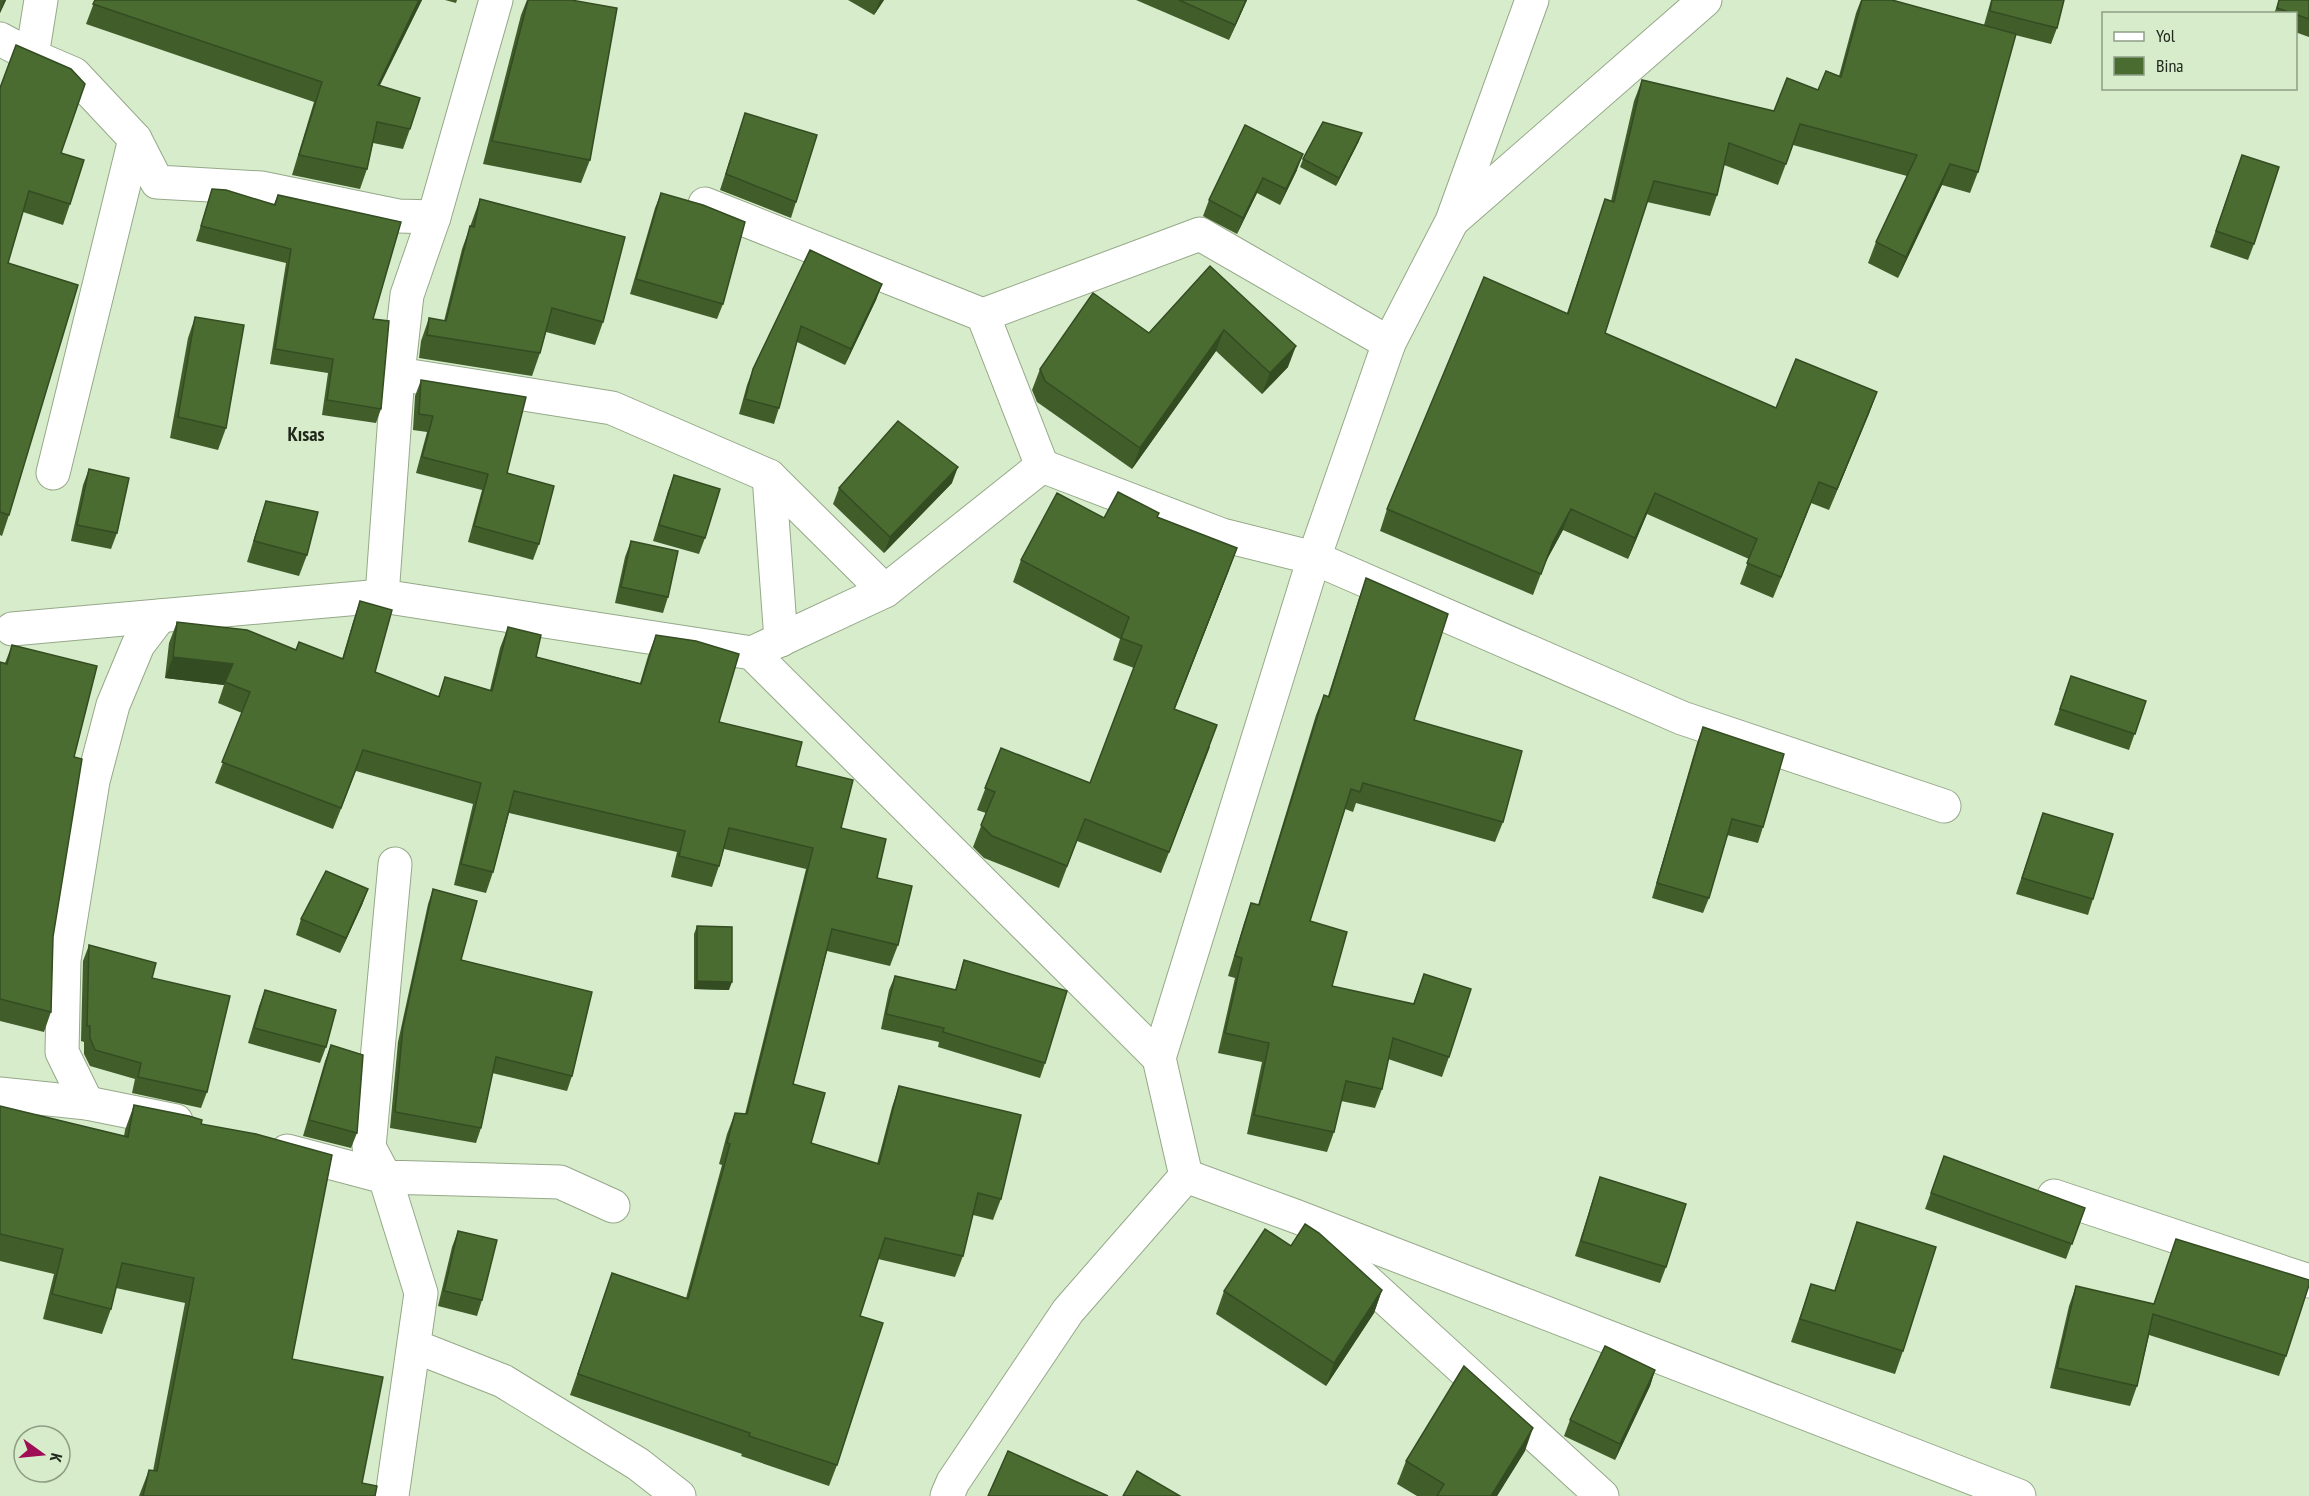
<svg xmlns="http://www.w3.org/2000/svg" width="2309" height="1496" font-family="'PT Sans Narrow',sans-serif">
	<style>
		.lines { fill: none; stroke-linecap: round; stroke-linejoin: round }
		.street-casing { stroke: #95a989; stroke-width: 35 }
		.secondary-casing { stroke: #95a989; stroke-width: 35 }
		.street { stroke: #fff; stroke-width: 33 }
		.secondary { stroke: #fff; stroke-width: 33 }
		.wall { fill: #405d2a }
		.shaded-wall { fill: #344c22 }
		.building { fill: #4a6c31; stroke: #344c22; stroke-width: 1.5 }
		.labels { text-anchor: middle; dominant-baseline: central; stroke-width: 6; stroke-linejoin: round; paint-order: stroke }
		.quarter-label { font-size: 20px; font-weight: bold; fill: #20281c; stroke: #d7eccb }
	</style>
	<rect width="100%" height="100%" fill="#d7eccb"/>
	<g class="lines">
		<defs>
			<g id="street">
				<path d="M41 0 32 56 74 74 135 139 157 182 261 188 398 216 434 217"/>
				<path d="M496 0 434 217 407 295 398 374 382 596 752 653 1159 1058"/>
				<path d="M0 39 32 56"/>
				<path d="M705 204 983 315"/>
				<path d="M398 374 612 408 769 476 885 591"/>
				<path d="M1042 466 1222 535 1314 558 1682 718 1944 806"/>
				<path d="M53 473 135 139"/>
				<path d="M769 476 781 640"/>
				<path d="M12 629 382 596"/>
				<path d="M752 653 885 591 1042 466 983 315 1200 234 1389 343"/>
				<path d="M395 864 369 1147 385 1177 560 1182 613 1206"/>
				<path d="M0 1094 87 1103 176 1121"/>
				<path d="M87 1103 62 1052 64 960 93 781 113 705 138 645 160 616"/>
				<path d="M287 1151 385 1177 421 1293 392 1496"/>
				<path d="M1186 1176 1295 1216 2019 1496"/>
				<path d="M2054 1196 2309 1281"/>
				<path d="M1348 1264 1602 1496"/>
				<path d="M414 1346 503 1381 638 1464 679 1496"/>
			</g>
			<g id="secondary">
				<path d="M1453 220 1705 0"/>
				<path d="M947 1496 953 1482 1068 1311 1186 1176 1159 1058 1314 558 1389 343 1452 221 1532 0"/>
			</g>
		</defs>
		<!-- street casing -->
		<use href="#street" class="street-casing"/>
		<!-- secondary casing -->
		<use href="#secondary" class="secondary-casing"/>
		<!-- street -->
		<use href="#street" class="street"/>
		<!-- secondary -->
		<use href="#secondary" class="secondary"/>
	</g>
	<!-- wall -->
	<g class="wall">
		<path d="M0 0H6L0 13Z"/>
		<path d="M95 0H422L380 85 410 129 403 149 373 143 367 169 360 189 292 175 314 102 86 24Z"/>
		<path d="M445 0H457L456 3Z"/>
		<path d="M527 0H571L590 160 581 183 483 164 521 15Z"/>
		<path d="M848 0H884L874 15Z"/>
		<path d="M1136 0H1247L1229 40Z"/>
		<path d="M1861 0H1892L1984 25 1991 0H2064L2057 28 2051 44 2015 35 1978 172 1970 193 1942 185 1898 278 1868 263 1876 242 1907 176 1793 145 1778 185 1724 165 1717 195 1710 216 1647 202 1605 333 1776 408 1877 392 1829 510 1811 503 1773 598 1740 584 1749 559 1647 514 1628 559 1563 530 1545 563 1533 595 1380 531 1387 509 1567 313 1605 199 1611 201 1634 101 1642 80 1774 111 1818 90 1839 76 1856 13Z"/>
		<path d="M2279 0H2309V37L2295 32V14H2274Z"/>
		<path d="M0 88 61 153 70 204 63 225 23 212 8 263 9 515 2 536 0 535Z"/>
		<path d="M745 113 796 202 791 218 720 190Z"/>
		<path d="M1245 125 1297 170 1280 205 1257 193 1237 234 1203 216 1209 200Z"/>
		<path d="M1359 141 1336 186 1300 167 1303 159Z"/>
		<path d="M2236 171 2254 244 2248 260 2210 247Z"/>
		<path d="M212 189 274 204 278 195 373 319 381 409 376 423 322 415 328 373 270 364 286 263 196 241Z"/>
		<path d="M661 193 723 304 717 319 630 294 655 208Z"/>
		<path d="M480 199 603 322 595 345 546 332 540 353 532 376 419 358 421 341 429 318 444 321 462 249Z"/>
		<path d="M810 250 882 284 876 300 845 365 797 342 779 408 774 424 739 414 747 385 753 369Z"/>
		<path d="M1210 266 1288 367 1262 394 1216 351 1132 469 1037 402 1032 390 1040 369 1149 333Z"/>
		<path d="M195 317 226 428 218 450 170 438 188 338Z"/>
		<path d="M421 380 507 473 539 544 533 560 468 542 482 490 416 473 427 432 413 430 415 396Z"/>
		<path d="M89 469 117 533 111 549 71 541 83 485Z"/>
		<path d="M674 475 705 538 699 554 653 541 668 491Z"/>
		<path d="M952 483 884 553 833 504 839 488Z"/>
		<path d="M266 501 307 555 299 576 247 562 259 522Z"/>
		<path d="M1157 517 1229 570 1175 709 1210 747 1161 873 1077 841 1059 888 984 858 973 847 986 813 977 810 1001 748 1090 783 1134 668 1113 660 1120 639 1013 582 1021 560 1104 518Z"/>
		<path d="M631 541 668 597 663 613 615 603 625 557Z"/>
		<path d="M1366 578 1414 720 1503 822 1495 842 1356 803 1353 812 1345 809 1310 921 1332 986 1413 1004 1424 974 1449 1057 1442 1077 1388 1059 1382 1089 1375 1108 1341 1101 1334 1132 1327 1152 1247 1134 1262 1062 1218 1053 1235 978 1228 976 1244 923 1251 903 1258 905 1316 715 1324 695 1328 696 1359 598Z"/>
		<path d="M360 601 375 672 438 697 445 677 490 690 500 648 508 627 536 657 640 683 648 656 656 635 719 722 796 766 877 878 898 945 890 966 827 951 793 1084 811 1143 877 1164 892 1107 899 1086 1001 1199 993 1220 973 1215 963 1256 955 1277 878 1259 860 1316 837 1465 829 1486 741 1456 742 1454 570 1395 612 1273 686 1298 722 1165 719 1164 727 1134 735 1113 745 1114 806 869 724 849 719 866 712 887 671 877 677 852 509 813 493 872 486 893 454 885 473 804 356 771 333 829 215 783 242 713 218 703 224 685 165 678 169 643 177 622 296 650 342 659 353 622Z"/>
		<path d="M12 645 74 757 53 937 51 1012 44 1032 0 1021V662L5 663Z"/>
		<path d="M2071 676 2146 701 2129 750 2054 725Z"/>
		<path d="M1703 727 1763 827 1758 843 1727 835 1709 898 1703 913 1652 898 1697 743Z"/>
		<path d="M2043 813 2093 899 2088 915 2016 894Z"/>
		<path d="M368 889 362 905 340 953 296 935 301 919Z"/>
		<path d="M433 889 461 960 572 1076 567 1091 492 1073 481 1128 476 1143 390 1128 398 1042 428 904Z"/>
		<path d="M697 926 729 990 694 989V934Z"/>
		<path d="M89 945 152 978 207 1092 201 1108 132 1093 135 1079 90 1066 84 1054V1042L81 1041 83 961Z"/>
		<path d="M964 960 1045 1063 1040 1078 938 1047 939 1042 881 1029 889 990 895 976 955 990Z"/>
		<path d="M265 990 326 1047 320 1063 248 1043 259 1006Z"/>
		<path d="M331 1045 357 1133 351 1148 303 1136 325 1061Z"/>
		<path d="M134 1105 201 1124 292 1359 362 1483 375 1496H139L149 1470 153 1471 185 1303 116 1288 111 1309 102 1334 43 1319 54 1274 0 1261V1106L124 1136 125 1130Z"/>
		<path d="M1944 1156 2085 1208 2066 1259 1925 1209Z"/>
		<path d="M1600 1177 1666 1267 1660 1283 1575 1256Z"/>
		<path d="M1857 1222 1903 1351 1895 1374 1791 1342 1811 1284 1834 1291Z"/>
		<path d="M458 1231 482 1300 477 1316 438 1306 452 1247Z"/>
		<path d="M2176 1239 2286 1356 2279 1376 2149 1335 2137 1386 2130 1406 2050 1388 2069 1306 2076 1286 2154 1304Z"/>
		<path d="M1382 1290 1374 1313 1326 1386 1216 1314 1224 1291Z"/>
		<path d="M1655 1370 1650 1386 1615 1460 1564 1436 1570 1420Z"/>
		<path d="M1525 1451 1497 1496H1417L1397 1484 1406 1461Z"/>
	</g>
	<!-- shaded-wall -->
	<g class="shaded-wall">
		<path d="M4 0H6L0 13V11Z"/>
		<path d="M419 0H422L370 105 378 85Z"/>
		<path d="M880 0H884L874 15Z"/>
		<path d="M1246 0H1247L1229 40 1235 25Z"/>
		<path d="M1362 133 1359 141 1336 186 1339 178Z"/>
		<path d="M1303 154 1297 170 1280 205 1286 189Z"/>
		<path d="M1950 164 1942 185 1898 278 1906 257Z"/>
		<path d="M1263 178 1257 193 1237 234 1243 218Z"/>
		<path d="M882 284 876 300 845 365 851 349Z"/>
		<path d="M1224 330 1216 351 1132 469 1140 448Z"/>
		<path d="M1296 346 1288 367 1262 394 1270 373Z"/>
		<path d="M1877 392 1869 414 1829 510 1837 489Z"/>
		<path d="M958 467 952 483 884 553 890 537Z"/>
		<path d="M1819 482 1811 503 1773 598 1781 577Z"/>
		<path d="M1655 493 1647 514 1628 559 1635 538Z"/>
		<path d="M1571 509 1563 530 1545 563 1533 595 1553 542Z"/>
		<path d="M1237 548 1229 570 1166 730 1174 709Z"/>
		<path d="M173 657 233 664 224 685 165 678Z"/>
		<path d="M368 889 362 905 340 953 346 938Z"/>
		<path d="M697 981 732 982 729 990 694 989Z"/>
		<path d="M1382 1290 1374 1313 1326 1386 1334 1363Z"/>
		<path d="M1655 1370 1650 1386 1615 1460 1620 1444Z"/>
		<path d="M1533 1428 1525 1451 1497 1496H1491Z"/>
	</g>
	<!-- building -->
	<g class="building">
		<path d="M95 0H419L378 85 420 98 410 129 377 122 367 169 299 155 322 82 93 4Z"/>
		<path d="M528 0H571L617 8 590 160 492 141Z"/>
		<path d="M1179 0H1246L1235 25Z"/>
		<path d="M1862 0H1892L2016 34 1978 172 1950 164 1906 257 1876 242 1917 155 1800 124 1786 164 1729 143 1717 195 1654 181 1605 333 1776 408 1796 359 1877 392 1837 489 1819 482 1781 577 1747 563 1757 539 1655 493 1635 538 1571 509 1553 542 1541 574 1387 509 1484 277 1568 314 1605 199 1614 202 1642 80 1774 111 1787 78 1818 90 1826 71 1841 77Z"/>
		<path d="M1992 0H2064L2057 28 1990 11Z"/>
		<path d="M2279 0H2309V19L2277 8Z"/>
		<path d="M16 45 71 69 85 84 61 153 84 160 70 204 29 191 8 263 78 285 9 515 0 512V88Z"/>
		<path d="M745 113 817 135 796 202 726 174Z"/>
		<path d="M1323 122 1362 133 1339 178 1303 159Z"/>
		<path d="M1245 125 1303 154 1286 189 1263 178 1243 218 1209 200Z"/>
		<path d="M2242 155 2279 167 2254 244 2216 231Z"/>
		<path d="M212 189 226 190 275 205 278 195 401 222 373 319 389 321 381 409 327 400 333 359 275 349 291 249 201 226Z"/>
		<path d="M661 193 703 205 745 222 723 304 636 279Z"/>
		<path d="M480 199 625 237 603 322 552 308 540 353 427 335 429 318 446 321 470 226 474 227Z"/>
		<path d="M810 250 882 284 851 349 801 326 779 408 745 399 753 369Z"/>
		<path d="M1210 266 1296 346 1270 373 1224 330 1140 448 1045 381 1040 369 1093 293 1149 333Z"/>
		<path d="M195 317 244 325 226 428 178 417Z"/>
		<path d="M421 380 526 397 507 473 554 486 539 544 474 526 488 474 422 457 433 416 419 414Z"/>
		<path d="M898 421 958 467 890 537 839 488Z"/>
		<path d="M89 469 129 478 117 533 77 525Z"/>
		<path d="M674 475 720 489 705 538 659 525Z"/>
		<path d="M1118 492 1159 513 1157 517 1237 548 1174 709 1217 725 1169 852 1085 819 1067 866 992 836 981 825 995 792 985 788 1001 748 1090 783 1142 646 1121 638 1129 617 1021 560 1057 493 1104 518Z"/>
		<path d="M266 501 318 512 307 555 254 541Z"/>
		<path d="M631 541 678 551 668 597 621 587Z"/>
		<path d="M1366 578 1448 614 1414 720 1522 751 1503 822 1363 783 1360 792 1351 789 1310 921 1347 932 1332 986 1414 1004 1424 974 1471 989 1449 1057 1393 1038 1382 1089 1346 1081 1334 1132 1254 1115 1269 1043 1225 1033 1242 958 1235 956 1251 903 1259 905 1324 695 1329 697Z"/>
		<path d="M360 601 392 610 375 672 439 697 445 677 492 691 508 627 541 635 536 657 641 684 656 635 696 641 739 654 719 722 802 742 796 766 853 780 841 828 886 839 877 878 912 886 898 945 832 929 793 1084 825 1093 811 1143 879 1164 899 1086 1021 1115 1001 1199 978 1193 963 1256 885 1238 860 1316 883 1323 837 1465 749 1436 750 1433 578 1374 612 1273 688 1299 730 1144 727 1143 735 1113 747 1114 813 848 729 828 719 866 679 856 685 831 514 791 493 872 461 864 481 783 363 750 341 808 222 762 250 692 225 682 233 664 173 657 177 622 247 630 296 650 299 642 343 659Z"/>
		<path d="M12 645 97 666 74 757 82 759 53 937 51 1012 0 999V662L7 664Z"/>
		<path d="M2071 676 2146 701 2135 734 2060 709Z"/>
		<path d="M1703 727 1784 754 1763 827 1732 819 1709 898 1657 883Z"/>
		<path d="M2043 813 2113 834 2093 899 2022 878Z"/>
		<path d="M326 871 368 889 346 938 301 919Z"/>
		<path d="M433 889 477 901 461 960 592 992 572 1076 496 1057 481 1128 395 1112 403 1027Z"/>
		<path d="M697 926 732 927V982L697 981Z"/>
		<path d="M89 945 156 963 152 978 230 996 207 1092 138 1077 141 1063 95 1050 90 1038V1026H87Z"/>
		<path d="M964 960 1067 991 1045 1063 943 1032 944 1028 886 1014 895 976 956 990Z"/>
		<path d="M265 990 336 1010 326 1047 254 1028Z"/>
		<path d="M331 1045 363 1055 357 1133 309 1120Z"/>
		<path d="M134 1105 189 1116 202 1120 201 1124 256 1134 332 1155 292 1359 383 1377 362 1483 377 1486 375 1496H143L149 1470 157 1471 194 1278 122 1263 111 1309 52 1294 63 1249 0 1234V1106L128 1137Z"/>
		<path d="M1944 1156 2085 1208 2072 1244 1931 1193Z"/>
		<path d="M1600 1177 1686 1204 1666 1267 1581 1241Z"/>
		<path d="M1857 1222 1936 1247 1903 1351 1800 1319 1811 1284 1835 1291Z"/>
		<path d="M1305 1224 1319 1233 1382 1290 1334 1363 1224 1291 1265 1229 1291 1246Z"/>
		<path d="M458 1231 497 1240 482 1300 444 1291Z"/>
		<path d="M2176 1239 2309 1280V1285L2286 1356 2153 1314 2137 1386 2057 1368 2076 1286 2154 1304Z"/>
		<path d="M1605 1346 1655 1370 1620 1444 1570 1420Z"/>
		<path d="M1464 1366 1533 1428 1491 1496H1437L1444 1484 1406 1461Z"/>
		<path d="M1008 1451 1108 1496H988Z"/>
		<path d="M1137 1471 1180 1496H1123Z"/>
	</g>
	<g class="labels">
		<!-- quarter labels -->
		<g class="quarter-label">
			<text x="306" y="434">Kısas</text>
		</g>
	</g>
	<!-- legend -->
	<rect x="2102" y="12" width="195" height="78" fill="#d7eccb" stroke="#8e9e85" stroke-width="1.5"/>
	<rect x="2114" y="32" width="30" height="9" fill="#ffffff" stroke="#8e9e85" stroke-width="1.5"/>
	<text x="2156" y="42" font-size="18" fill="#20281c">Yol</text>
	<rect x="2114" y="57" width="30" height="18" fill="#4a6c31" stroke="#8e9e85" stroke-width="1.5"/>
	<text x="2156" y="72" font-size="18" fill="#20281c">Bina</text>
	<!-- north arrow -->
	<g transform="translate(42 1454) rotate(105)"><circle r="28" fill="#d7eccb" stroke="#8e9e85" stroke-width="1.5"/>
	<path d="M0-4.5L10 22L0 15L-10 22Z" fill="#9f0d56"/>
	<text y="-9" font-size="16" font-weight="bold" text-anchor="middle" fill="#20281c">K</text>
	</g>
</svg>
